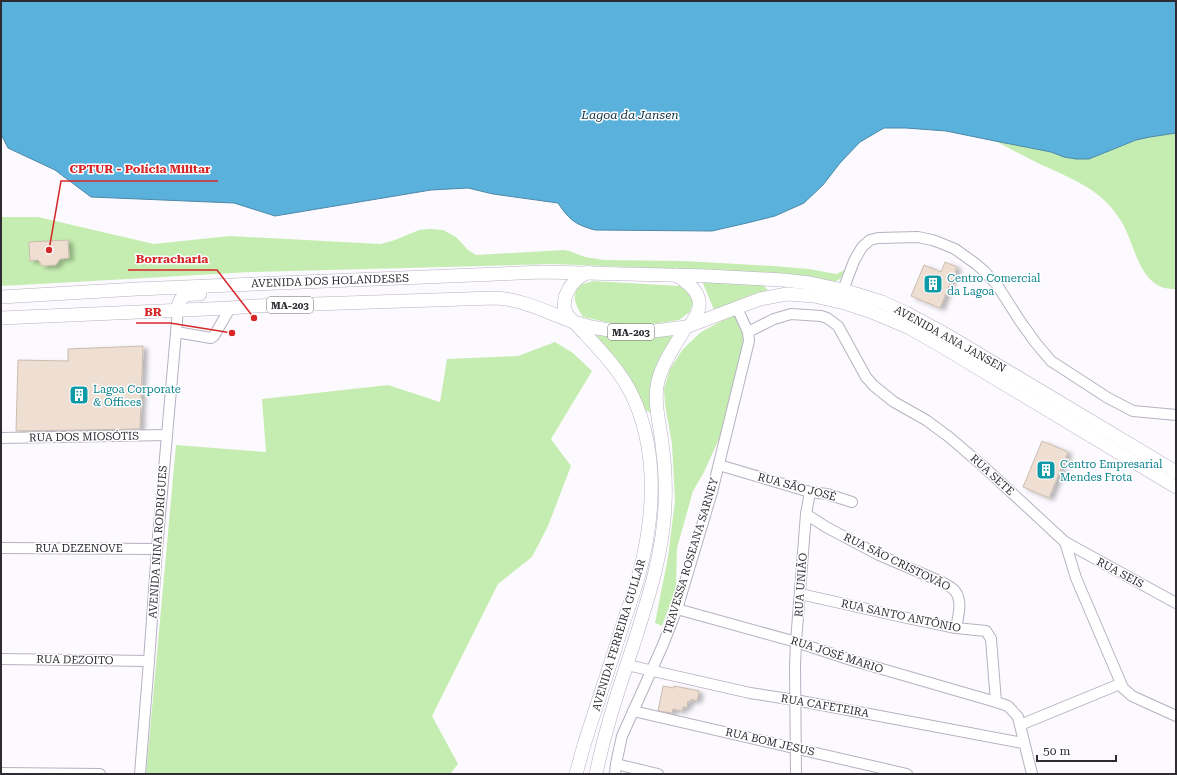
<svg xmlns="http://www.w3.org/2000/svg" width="1177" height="775" font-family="'Roboto Serif',serif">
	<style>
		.green { fill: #c6edb1 }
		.water { fill: #5ab1db; stroke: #4d89a8 }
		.building { fill: #efdfd2; stroke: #cbbcaf; filter: url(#shadow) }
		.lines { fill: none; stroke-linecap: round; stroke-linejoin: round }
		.minor-casing { stroke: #b6b1c2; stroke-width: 12 }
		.major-casing { stroke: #b6b1c2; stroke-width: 14 }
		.minor { stroke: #fff; stroke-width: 10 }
		.major { stroke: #fff; stroke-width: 13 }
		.labels { text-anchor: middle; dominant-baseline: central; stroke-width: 3; stroke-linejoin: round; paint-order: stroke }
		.shield { fill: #fff; stroke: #6d6b70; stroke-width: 1 }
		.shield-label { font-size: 10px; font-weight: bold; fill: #2e2b32 }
		.culture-label { font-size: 11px; fill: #0d838f; stroke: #fff; text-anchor: start }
		.street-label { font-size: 11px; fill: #2e2b32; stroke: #fff }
		.water-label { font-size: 12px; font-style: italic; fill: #0a3344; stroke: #fff }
		.leader { fill: none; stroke: #d62828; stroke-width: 1.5 }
		.callout-dot { fill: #d62828; stroke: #fff; stroke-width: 1.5 }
		.callout-label { font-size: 12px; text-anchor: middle; font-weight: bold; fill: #d62828; stroke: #fff; stroke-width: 3; stroke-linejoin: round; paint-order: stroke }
	</style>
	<defs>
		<filter id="shadow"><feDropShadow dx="4.5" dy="2.5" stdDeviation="2" flood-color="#0004"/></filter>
	</defs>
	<rect width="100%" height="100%" fill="#fcfafe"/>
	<!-- green -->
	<g class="green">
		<path d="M1176 133V289C1139 291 1136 245 1121 221 1102 190 1075 180 1044 166 1027 158 1011 149 995 141L1051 152 1064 157 1076 159H1089L1136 140 1150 137Z"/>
		<path d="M1 217H38L154 244 229 236 381 244 395 240 419 230 430 229 443 230 456 237 468 250 476 255 564 250 569 251 585 257 604 260 684 261 773 266 809 269 836 274 845 270C842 275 841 280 834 282L752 272 553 264 251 272 75 282 1 286Z"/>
		<path d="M593 281 680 286 690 293 693 302 690 312 679 320 646 325 615 324 583 317C577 307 569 295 581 285 584 283 590 282 593 281Z"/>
		<path d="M702 281 761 283 768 290 751 295 714 310Z"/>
		<path d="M735 314 743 334 744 343 723 430 704 472 693 491 677 548 676 588 662 626 655 623 668 557 675 501 672 444 665 405 664 389 670 369 683 349 701 332Z"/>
		<path d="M596 333C622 340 648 338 675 335 669 343 662 352 658 361 650 378 650 395 651 413L643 409 593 336Z"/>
		<path d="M555 342 573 353 592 371 551 439 571 466 548 526 532 557 498 584 432 716 458 764 450 774H146L176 445 266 452 262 399 388 385 440 402 447 359 518 356Z"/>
	</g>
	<!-- water -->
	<path class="water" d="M1 1H1176V133L1150 137 1136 140 1089 159H1076L1064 157 1051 152 995 141 946 131 906 128H884L860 142 840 163 823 185 804 203 775 216 747 223 712 231 595 230C576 225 569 220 558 203L493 194 468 188 431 190 275 216 234 203 91 197 55 170 8 148 1 134Z"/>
	<!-- building -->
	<g class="building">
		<path d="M68 240 69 258 60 259 56 265 42 266 38 260 30 261 29 242Z"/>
		<path d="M945 262 957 267 940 308 911 296 924 265 941 272Z"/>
		<path d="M143 346 140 429 16 431 18 360 68 361V349Z"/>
		<path d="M1042 441 1068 452 1049 498 1023 487Z"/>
		<path d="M663 686 674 688V686L699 691 697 701 691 699V702L688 701 687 707H683L682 711 673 709 672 713 658 711Z"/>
	</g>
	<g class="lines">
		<defs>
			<g id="minor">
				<path d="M843 290 854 261 862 247 870 240 878 238 918 237 932 240 938 242 955 249 976 264 984 271 997 285 1020 321 1035 342 1051 361 1108 398 1133 411 1176 415"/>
				<path d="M176 332 211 338 214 336 230 308"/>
				<path d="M748 332 774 319 791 314 821 316 827 318 838 326 866 377 874 386 894 402 926 420 949 437 984 467 1065 542 1076 578 1123 688 1132 696 1176 716"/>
				<path d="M1 438 167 435"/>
				<path d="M719 465 810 492 827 494 852 502"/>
				<path d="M806 514 826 527 879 555 942 582C946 585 952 587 955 591 963 601 958 617 956 628"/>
				<path d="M1065 542 1176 603"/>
				<path d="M1 548 157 549"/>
				<path d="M800 594 907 618 956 628 986 631 991 639 996 702 1008 706 1018 717 1032 774"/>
				<path d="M677 609 796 642 851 660 996 702"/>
				<path d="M1 659 149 661"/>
				<path d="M627 665 750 693 795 700 1023 743"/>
				<path d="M633 711 907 774"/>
				<path d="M1020 725 1120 684"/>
				<path d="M616 764 658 774"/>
				<path d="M1 773 100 774"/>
				<path d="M140 774 149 661 157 549 178 310"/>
				<path d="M615 774 616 764 622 736 662 647 677 609 689 569 712 492 749 341 748 332 737 308"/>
				<path d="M796 774 795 666 796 642 806 514 810 492"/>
			</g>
			<g id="major">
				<path d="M588 272 578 278 570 287 565 297 564 307 567 315 574 322 591 327 609 330 646 332 686 327 760 299 787 294 814 296 845 303 872 312 910 328 943 347 1176 487"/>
				<path d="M676 275C699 289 708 304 689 326"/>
				<path d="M1 297 137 289 543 272 708 276 783 280 810 283 843 290 882 302 906 313 947 335 1176 472"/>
				<path d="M178 310C179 294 186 294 200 294"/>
				<path d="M1 318 230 308 253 306 494 298C520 298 549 313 573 322"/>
				<path d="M576 324C596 346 619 368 632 395 656 445 655 505 643 558 638 582 629 606 621 630 609 669 596 707 584 745L576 774"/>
				<path d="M596 774C605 730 619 688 633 646 648 599 663 554 665 505 666 484 665 464 662 444 660 424 653 401 658 381 663 362 676 344 686 327"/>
			</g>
		</defs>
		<!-- minor casing -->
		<use href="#minor" class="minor-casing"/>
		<!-- major casing -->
		<use href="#major" class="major-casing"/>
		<!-- minor -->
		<use href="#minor" class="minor"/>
		<!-- major -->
		<use href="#major" class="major"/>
	</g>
	<!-- icons -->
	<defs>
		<symbol id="building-square" viewBox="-11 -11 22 22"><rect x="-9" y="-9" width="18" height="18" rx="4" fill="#0f9aa8" stroke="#fff"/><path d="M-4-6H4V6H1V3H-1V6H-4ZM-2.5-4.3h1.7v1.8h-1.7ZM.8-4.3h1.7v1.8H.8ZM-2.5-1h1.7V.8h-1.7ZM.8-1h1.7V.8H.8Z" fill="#fff"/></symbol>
	</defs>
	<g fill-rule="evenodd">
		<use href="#building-square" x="922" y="273" width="22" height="22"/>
		<use href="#building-square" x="68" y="384" width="22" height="22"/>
		<use href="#building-square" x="1035" y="459" width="22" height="22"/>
	</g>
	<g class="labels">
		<!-- shield labels -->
		<g class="shield">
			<rect x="267" y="297" width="46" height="16" rx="3"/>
			<rect x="608" y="324" width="46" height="16" rx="3"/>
		</g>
		<g class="shield-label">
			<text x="290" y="305">MA-203</text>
			<text x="631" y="332">MA-203</text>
		</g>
		<!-- culture labels -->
		<g class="culture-label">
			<text x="947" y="278">Centro Comercial<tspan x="947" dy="13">da Lagoa</tspan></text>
			<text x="93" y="389">Lagoa Corporate<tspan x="93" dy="13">&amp; Offices</tspan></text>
			<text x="1060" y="464">Centro Empresarial<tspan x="1060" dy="13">Mendes Frota</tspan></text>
		</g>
		<!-- street labels -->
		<g class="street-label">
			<text transform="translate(330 281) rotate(-2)">AVENIDA DOS HOLANDESES</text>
			<text transform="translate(950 339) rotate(29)">AVENIDA ANA JANSEN</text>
			<text transform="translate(84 437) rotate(-1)">RUA DOS MIOSÓTIS</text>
			<text transform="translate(992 475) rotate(42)">RUA SETE</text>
			<text transform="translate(797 487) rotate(15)">RUA SÃO JOSÉ</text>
			<text transform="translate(158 542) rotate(-86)">AVENIDA NINA RODRIGUES</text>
			<text x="79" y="548">RUA DEZENOVE</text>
			<text transform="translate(691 556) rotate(-73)">TRAVESSA ROSEANA SARNEY</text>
			<text transform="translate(897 562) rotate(26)">RUA SÃO CRISTOVÃO</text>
			<text transform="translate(1120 573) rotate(28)">RUA SEIS</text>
			<text transform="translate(801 585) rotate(-86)">RUA UNIÃO</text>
			<text transform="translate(901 616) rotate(12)">RUA SANTO ANTÔNIO</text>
			<text transform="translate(619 635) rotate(-73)">AVENIDA FERREIRA GULLAR</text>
			<text transform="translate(837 655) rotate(18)">RUA JOSÉ MARIO</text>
			<text transform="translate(75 660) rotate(1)">RUA DEZOITO</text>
			<text transform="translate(825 706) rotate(10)">RUA CAFETEIRA</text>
			<text transform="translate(770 742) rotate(13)">RUA BOM JESUS</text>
		</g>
		<!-- water labels -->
		<g class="water-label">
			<text x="630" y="115">Lagoa da Jansen</text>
		</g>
	</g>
	<!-- callouts -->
	<path class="leader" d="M49 250L61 181H218M254 318L217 270H128M232 333L170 323H136"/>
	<g class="callout-dot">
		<circle cx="49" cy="250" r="4"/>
		<circle cx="254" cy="318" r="4"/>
		<circle cx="232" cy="333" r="4"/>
	</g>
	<g class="callout-label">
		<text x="140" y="173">CPTUR - Polícia Militar</text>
		<text x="172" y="263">Borracharia</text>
		<text x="153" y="316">BR</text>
	</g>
	<!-- border -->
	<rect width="1177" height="775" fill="none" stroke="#2e2b32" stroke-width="4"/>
	<!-- scale -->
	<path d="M1037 755v6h79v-6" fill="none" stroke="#2e2b32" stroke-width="2"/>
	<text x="1043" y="755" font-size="12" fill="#2e2b32" stroke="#ffffff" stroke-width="3" paint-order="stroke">50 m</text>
</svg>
